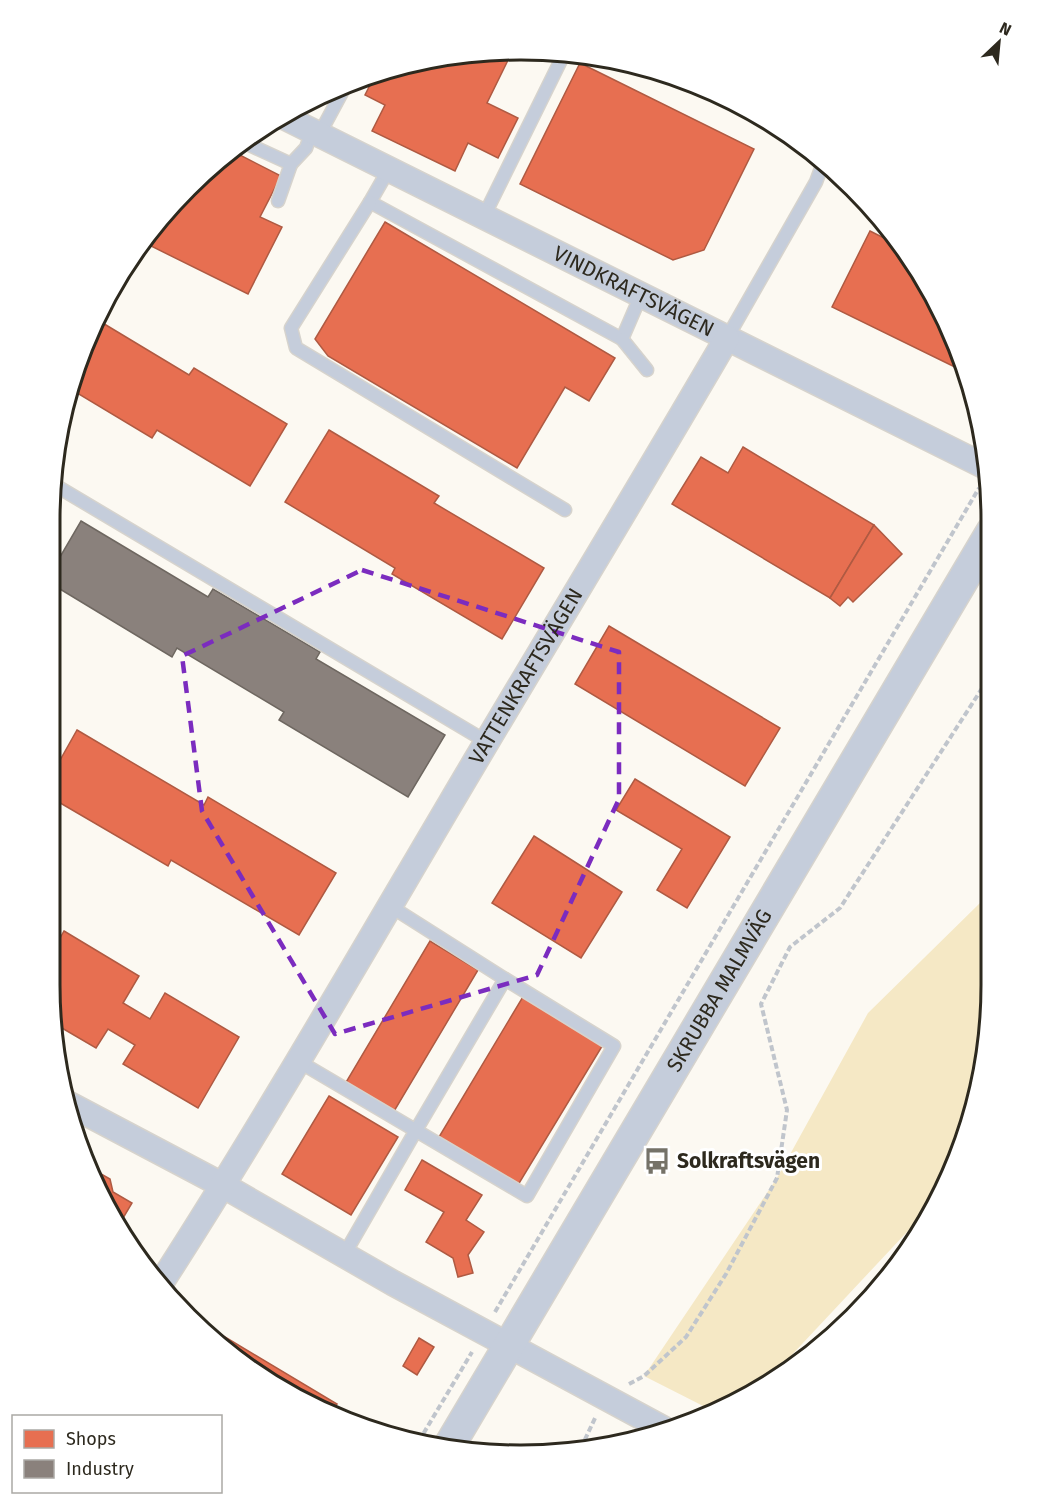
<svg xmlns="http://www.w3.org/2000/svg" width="1041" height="1505" font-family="'Fira Sans',sans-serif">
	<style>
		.green { fill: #f5e8c5 }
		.shops { fill: #e76f51; stroke: #af5a42; stroke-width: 1.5 }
		.industry { fill: #8a817c; stroke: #6e6760; stroke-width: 1.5 }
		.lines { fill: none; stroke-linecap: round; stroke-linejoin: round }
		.service-casing { stroke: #d6d3cd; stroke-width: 15 }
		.minor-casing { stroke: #d6d3cd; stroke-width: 27 }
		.tertiary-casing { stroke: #d6d3cd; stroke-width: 33 }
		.path { stroke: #c0c5cc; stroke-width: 4; stroke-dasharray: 6 3; stroke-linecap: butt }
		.service { stroke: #c5cddb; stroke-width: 12 }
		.minor { stroke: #c5cddb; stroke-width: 24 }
		.tertiary { stroke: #c5cddb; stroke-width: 30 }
		.marked { fill: none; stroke: #7b2cbf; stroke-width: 4.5; stroke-dasharray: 12 8; stroke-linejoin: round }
		.labels { text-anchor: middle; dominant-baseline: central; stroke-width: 6; stroke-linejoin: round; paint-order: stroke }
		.street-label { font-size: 21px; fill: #2d291e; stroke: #fff }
		.poi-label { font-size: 21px; font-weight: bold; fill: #2d291e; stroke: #fff; text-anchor: start }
		.rim { fill: none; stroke: #2d291e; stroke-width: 3 }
	</style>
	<rect width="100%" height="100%" fill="#fcf9f2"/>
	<!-- green -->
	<path class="green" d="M991 898V985L982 1077 956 1165 936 1201 773 1375 729 1407 715 1412 644 1376 777 1178 868 1013 980 903Z"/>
	<!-- shops -->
	<g class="shops">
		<path d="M513 50 487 103 518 118 498 158 468 143 455 171 372 131 385 105 365 95 375 75 429 58Z"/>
		<path d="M524 50 551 53 547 61Z"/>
		<path d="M580 63 754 149 704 250 673 260 520 184Z"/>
		<path d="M232 151 281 176 260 217 282 227 248 294 147 244 188 187Z"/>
		<path d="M385 222 615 358 589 401 565 387 517 468 328 356 315 339Z"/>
		<path d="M870 231 894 243 943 312 963 371 832 307Z"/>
		<path d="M96 319 189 375 194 368 287 424 250 486 157 430 152 438 72 390Z"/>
		<path d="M329 430 439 496 434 503 544 568 502 639 392 574 395 568 285 502Z"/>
		<path d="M743 447 874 525 830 598 672 504 701 457 728 473Z"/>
		<path d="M874 525 902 554 853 602 848 597 840 606 830 598Z"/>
		<path d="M609 626 780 728 745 786 575 684Z"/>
		<path d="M77 730 204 805 208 797 336 873 299 935 171 860 168 866 50 797V778Z"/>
		<path d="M635 779 730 837 687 908 657 890 682 849 616 810Z"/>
		<path d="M534 836 622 892 581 958 492 903Z"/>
		<path d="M64 931 139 976 123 1003 150 1019 165 993 239 1037 198 1108 123 1064 135 1045 108 1029 96 1048 55 1024 50 984V956Z"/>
		<path d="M430 941 478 970 393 1113 345 1084Z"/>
		<path d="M524 995 604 1043 518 1185 439 1137Z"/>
		<path d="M329 1096 398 1137 351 1215 282 1174Z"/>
		<path d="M422 1160 482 1195 466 1220 484 1232 468 1255 473 1273 458 1277 453 1258 426 1242 444 1212 405 1190Z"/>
		<path d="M94 1170 110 1179 113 1192 132 1203 119 1225Z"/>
		<path d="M190 1316 337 1404 331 1414 210 1339Z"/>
		<path d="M419 1338 434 1347 417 1375 403 1366Z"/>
	</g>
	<!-- industry -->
	<path class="industry" d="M81 521 208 597 213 589 320 652 316 659 445 735 408 797 279 720 284 712 177 648 172 657 50 583V574Z"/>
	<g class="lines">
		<defs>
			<g id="service">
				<path d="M684 80 751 112"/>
				<path d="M319 135 347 83"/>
				<path d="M243 142 291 164 306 148 312 131"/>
				<path d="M389 169 370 202 622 339 641 295"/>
				<path d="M278 201 291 164"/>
				<path d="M370 202 291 328 296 348 565 510"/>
				<path d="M484 216 564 54"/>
				<path d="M727 338 816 182 823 163"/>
				<path d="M622 339 647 370"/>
				<path d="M53 484 487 742"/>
				<path d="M390 906 505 979"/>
				<path d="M298 1061 527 1196 614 1046 505 979 419 1125 415 1132 344 1255"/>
			</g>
			<g id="minor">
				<path id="s1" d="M282 116 986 467"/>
				<path d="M65 1102 224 1186 393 1283 664 1429"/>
				<path id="s2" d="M161 1283C262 1126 355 965 450 804 542 648 636 494 727 338"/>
			</g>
			<g id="tertiary">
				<path id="s3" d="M448 1448 992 531"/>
			</g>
		</defs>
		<!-- service casing -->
		<use href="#service" class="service-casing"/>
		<!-- minor casing -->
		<use href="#minor" class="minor-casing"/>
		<!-- tertiary casing -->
		<use href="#tertiary" class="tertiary-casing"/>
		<!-- path -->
		<g class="path">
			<path d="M495 1312 979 488"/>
			<path d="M629 1384 644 1376 686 1337 726 1274 777 1178 787 1110 761 1004 790 947 840 908 992 673"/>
			<path d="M419 1441 472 1352"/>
			<path d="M581 1448 596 1416"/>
		</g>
		<!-- service -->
		<use href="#service" class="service"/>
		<!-- minor -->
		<use href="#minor" class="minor"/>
		<!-- tertiary -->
		<use href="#tertiary" class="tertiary"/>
	</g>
	<!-- marked area -->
	<path class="marked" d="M362 570 619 652V799L537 975 335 1034 202 811 182 656Z"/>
	<!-- icons -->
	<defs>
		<symbol id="bus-bare" viewBox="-9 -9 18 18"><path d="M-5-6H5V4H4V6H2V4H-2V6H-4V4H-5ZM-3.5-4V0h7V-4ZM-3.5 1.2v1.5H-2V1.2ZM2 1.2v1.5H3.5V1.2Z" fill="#757268" stroke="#fff" stroke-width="2.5" paint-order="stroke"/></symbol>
	</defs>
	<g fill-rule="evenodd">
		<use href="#bus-bare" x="638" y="1142" width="38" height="38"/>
	</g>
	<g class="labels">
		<!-- street labels -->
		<g class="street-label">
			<text stroke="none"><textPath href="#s1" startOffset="393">VINDKRAFTSVÄGEN</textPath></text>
			<text stroke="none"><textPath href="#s2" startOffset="708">VATTENKRAFTSVÄGEN</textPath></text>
			<text stroke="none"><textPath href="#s3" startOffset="532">SKRUBBA MALMVÄG</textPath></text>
		</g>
		<!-- poi labels -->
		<g class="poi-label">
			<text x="677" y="1161">Solkraftsvägen</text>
		</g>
	</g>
	<!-- crop -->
	<path d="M0 0H1041V1505H0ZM520 60H521A460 460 0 0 1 981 520V985A460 460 0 0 1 521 1445H520A460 460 0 0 1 60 985V520A460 460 0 0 1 520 60Z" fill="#fff" fill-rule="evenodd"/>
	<path class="rim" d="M520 60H521A460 460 0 0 1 981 520V985A460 460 0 0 1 521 1445H520A460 460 0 0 1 60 985V520A460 460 0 0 1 520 60Z"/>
	<!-- legend -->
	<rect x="12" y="1415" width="210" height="78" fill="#ffffff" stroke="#aba9a5" stroke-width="1.5"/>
	<rect x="24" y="1430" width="30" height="18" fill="#e76f51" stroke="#aba9a5" stroke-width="1.5"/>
	<text x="66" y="1445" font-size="18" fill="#2d291e">Shops</text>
	<rect x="24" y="1460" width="30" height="18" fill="#8a817c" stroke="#aba9a5" stroke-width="1.5"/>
	<text x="66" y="1475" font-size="18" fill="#2d291e">Industry</text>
	<!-- north arrow -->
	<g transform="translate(999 42) rotate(26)" stroke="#ffffff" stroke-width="4.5" paint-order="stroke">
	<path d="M0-4.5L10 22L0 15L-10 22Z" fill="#2d291e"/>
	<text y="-9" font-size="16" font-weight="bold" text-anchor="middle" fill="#2d291e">N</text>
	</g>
</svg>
